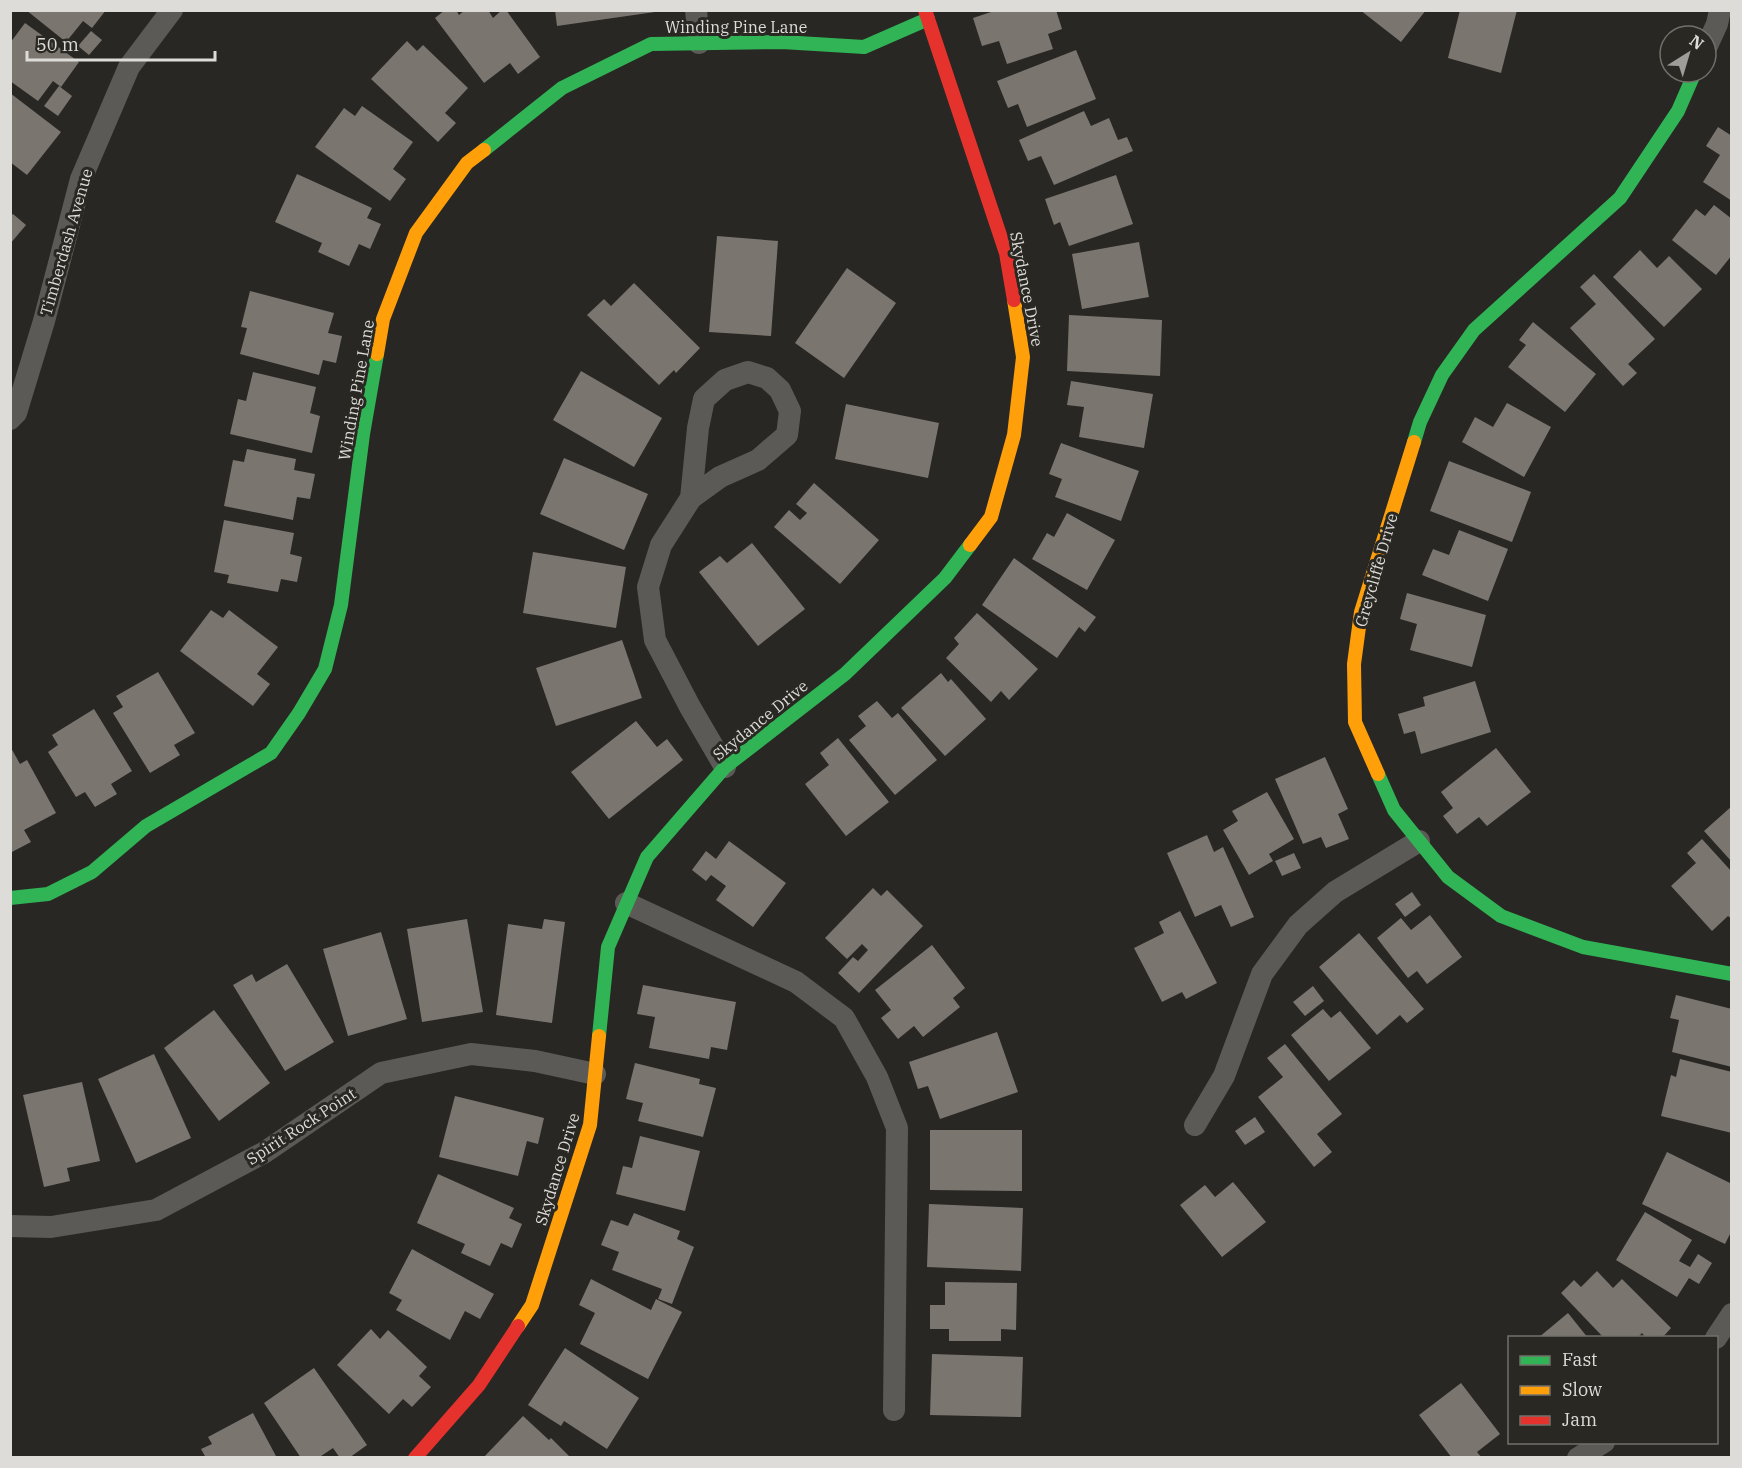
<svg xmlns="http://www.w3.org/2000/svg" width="1742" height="1468" font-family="'IBM Plex Serif',serif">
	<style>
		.building { fill: #7a756f }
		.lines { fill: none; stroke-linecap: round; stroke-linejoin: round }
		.street { stroke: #5b5a57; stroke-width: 22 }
		.fast { stroke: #30b455; stroke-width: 14 }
		.slow { stroke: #ff9f0a; stroke-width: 14 }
		.jam { stroke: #e5322d; stroke-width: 14 }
		.labels { text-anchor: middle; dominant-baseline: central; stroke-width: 6; stroke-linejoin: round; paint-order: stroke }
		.street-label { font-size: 16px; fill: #dedcd9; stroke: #2a2822 }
	</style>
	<rect width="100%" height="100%" fill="#282724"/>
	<!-- building -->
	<g class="building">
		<path d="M26 10H106L92 28 83 21 66 42Z"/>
		<path d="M445 10H456L459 15 465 10H488L493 18 502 10H506L540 57 518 74 510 63 484 83 435 18Z"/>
		<path d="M555 10H655V12L557 26Z"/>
		<path d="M997 10H1056L1062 29 1048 34 1053 49 1007 64 999 41 982 46 973 18Z"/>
		<path d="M1360 10H1426L1401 42Z"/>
		<path d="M1460 10H1517L1501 73 1448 58Z"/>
		<path d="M25 23 79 62 61 87 53 81 38 101 10 81V43Z"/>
		<path d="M91 31 102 40 89 55 78 46Z"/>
		<path d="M407 41 417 51 423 45 468 88 445 113 456 123 438 142 371 79Z"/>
		<path d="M1076 50 1096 99 1027 127 1018 104 1008 108 997 81Z"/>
		<path d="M59 86 72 96 58 116 44 106Z"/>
		<path d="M10 93 61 132 27 175 10 162Z"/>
		<path d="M362 106 413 142 393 169 406 179 390 201 315 147 344 108 355 116Z"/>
		<path d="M1084 111 1091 126 1109 118 1118 140 1127 137 1133 151 1054 185 1041 156 1028 161 1019 140Z"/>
		<path d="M1718 127 1732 136V201L1703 182 1720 155 1706 146Z"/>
		<path d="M297 174 372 208 367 218 381 224 370 249 359 244 349 266 318 252 322 243 275 222Z"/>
		<path d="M1116 175 1133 224 1069 246 1060 222 1054 225 1045 199Z"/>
		<path d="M1714 205 1732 219V255L1716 275 1672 240 1696 209 1705 216Z"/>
		<path d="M13 214 26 225 10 244V217Z"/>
		<path d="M717 236 778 241 771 336 709 332Z"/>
		<path d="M1139 242 1149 297 1082 309 1072 254Z"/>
		<path d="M1640 250 1657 268 1669 256 1702 289 1664 327 1613 277Z"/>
		<path d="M847 268 896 303 844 378 795 343Z"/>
		<path d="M1594 274 1655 339 1628 364 1637 373 1623 386 1570 328 1596 304 1580 287Z"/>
		<path d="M634 283 700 348 676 373 674 370 659 385 587 315 604 299 611 306Z"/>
		<path d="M250 291 334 313 328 333 342 336 336 363 323 360 319 375 240 354 247 328 241 327Z"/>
		<path d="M1069 315 1162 320 1160 376 1067 371Z"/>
		<path d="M1533 322 1596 374 1565 412 1508 367 1526 345 1519 340Z"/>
		<path d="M581 371 662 418 634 467 553 420Z"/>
		<path d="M253 372 316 387 310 413 320 416 312 453 230 434 238 399 246 401Z"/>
		<path d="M1071 381 1153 394 1144 448 1079 437 1084 407 1067 405Z"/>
		<path d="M1507 403 1551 427 1524 477 1462 442 1475 417 1493 427Z"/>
		<path d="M846 404 939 423 928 478 835 459Z"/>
		<path d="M1061 443 1139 471 1121 521 1055 497 1062 479 1049 474Z"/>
		<path d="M247 449 296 459 294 470 315 474 310 499 297 497 293 520 224 506 233 460 244 462Z"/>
		<path d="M564 458 648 494 624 550 540 514Z"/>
		<path d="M1449 461 1531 492 1512 542 1430 511Z"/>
		<path d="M814 483 879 540 840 584 774 527 789 510 800 520 807 513 796 504Z"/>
		<path d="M1067 513 1115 540 1087 590 1032 559 1047 533 1054 537Z"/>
		<path d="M224 520 294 533 290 554 302 557 297 582 281 579 278 592 227 583 229 575 214 572Z"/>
		<path d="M1459 530 1508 549 1488 601 1422 575 1433 549 1449 555Z"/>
		<path d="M752 543 805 609 758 646 699 572 720 556 727 563Z"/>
		<path d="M533 552 626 567 616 628 523 613Z"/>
		<path d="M1014 558 1096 617 1085 632 1079 627 1057 658 982 605Z"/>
		<path d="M1407 593 1486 615 1472 667 1410 650 1417 624 1400 619Z"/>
		<path d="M211 610 223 618 229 610 278 647 257 674 270 684 253 706 180 651Z"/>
		<path d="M977 613 1038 669 1009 700 1001 691 991 702 946 658 959 644 954 638Z"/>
		<path d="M622 640 642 698 556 726 536 668Z"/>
		<path d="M158 672 195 733 174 745 180 755 150 773 113 713 123 707 116 696Z"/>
		<path d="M941 673 948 682 951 679 986 719 945 756 901 708Z"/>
		<path d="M1475 681 1491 732 1421 754 1415 731 1404 734 1398 714 1425 706 1423 697Z"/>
		<path d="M877 701 892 718 898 713 937 760 895 795 849 740 866 726 858 716Z"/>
		<path d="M94 709 132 771 111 784 117 794 95 807 85 792 76 797 48 752 58 745 52 735Z"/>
		<path d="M636 721 657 747 667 739 683 760 609 819 571 772Z"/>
		<path d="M838 738 889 802 846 836 805 784 829 765 820 753Z"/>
		<path d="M10 746 20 764 27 760 56 813 24 830 31 842 10 853Z"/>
		<path d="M1496 748 1531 792 1487 826 1479 817 1457 834 1443 816 1453 808 1441 792Z"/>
		<path d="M1325 757 1348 809 1338 814 1349 839 1326 848 1321 837 1303 844 1275 779Z"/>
		<path d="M1267 792 1294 839 1269 854 1273 861 1249 875 1223 830 1238 821 1232 811Z"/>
		<path d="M1732 806V862L1704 831Z"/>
		<path d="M1207 835 1214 852 1223 847 1254 917 1231 927 1221 905 1195 917 1167 853Z"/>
		<path d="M1702 839 1732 872V919L1728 916 1712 931 1671 886 1696 863 1687 853Z"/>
		<path d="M729 841 786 883 753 927 716 900 726 886 711 875 706 881 692 870 706 851 716 859Z"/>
		<path d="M1294 853 1301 868 1282 876 1275 861Z"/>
		<path d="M873 888 881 896 887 890 923 926 859 993 838 973 853 957 858 961 868 950 862 944 847 959 825 938Z"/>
		<path d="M1412 892 1421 905 1405 917 1395 904Z"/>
		<path d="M1180 911 1217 983 1186 999 1182 992 1162 1002 1134 948 1164 933 1159 922Z"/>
		<path d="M1430 915 1462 957 1427 984 1417 971 1408 978 1377 938 1401 918 1411 930Z"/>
		<path d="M467 919 483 1012 422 1022 407 929Z"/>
		<path d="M544 919 565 922 552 1023 496 1015 508 924 542 929Z"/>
		<path d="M381 932 407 1019 348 1036 323 949Z"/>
		<path d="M1359 933 1424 1009 1407 1023 1400 1015 1377 1035 1319 967Z"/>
		<path d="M932 945 965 988 953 998 960 1007 923 1037 914 1026 898 1039 881 1018 891 1010 875 990Z"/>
		<path d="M287 964 334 1042 285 1071 233 985 252 974 256 982Z"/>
		<path d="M643 985 736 1002 727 1050 711 1047 709 1059 649 1048 655 1017 637 1014Z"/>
		<path d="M1313 986 1324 1001 1305 1016 1293 1002Z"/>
		<path d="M1676 995 1732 1009V1067L1672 1052 1679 1020 1670 1018Z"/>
		<path d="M1323 1009 1331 1018 1340 1011 1371 1048 1329 1081 1291 1035Z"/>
		<path d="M214 1010 270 1083 219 1121 164 1048Z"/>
		<path d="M997 1032 1018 1092 940 1119 928 1086 918 1089 909 1062Z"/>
		<path d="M1285 1044 1342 1114 1317 1134 1332 1152 1314 1167 1258 1097 1283 1077 1267 1058Z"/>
		<path d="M154 1054 191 1138 136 1163 98 1079Z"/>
		<path d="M1680 1059 1732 1072V1133L1661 1116 1671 1075 1676 1077Z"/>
		<path d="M635 1063 700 1079 699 1084 716 1088 703 1137 638 1121 643 1103 626 1099Z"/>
		<path d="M82 1082 100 1161 67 1168 70 1181 44 1187 23 1095Z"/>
		<path d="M455 1096 544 1118 538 1144 527 1141 518 1176 439 1157Z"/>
		<path d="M1255 1117 1265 1132 1245 1145 1235 1131Z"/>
		<path d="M930 1130H1022V1191L930 1190Z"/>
		<path d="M640 1136 700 1151 685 1211 616 1194 623 1166 632 1168Z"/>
		<path d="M1667 1152 1732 1184V1230L1725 1244 1642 1204Z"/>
		<path d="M438 1174 514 1208 509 1218 522 1224 512 1248 501 1243 490 1266 461 1253 465 1244 417 1223Z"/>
		<path d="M1233 1182 1266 1222 1222 1257 1180 1205 1205 1185 1215 1197Z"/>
		<path d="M929 1204 1023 1208 1021 1271 927 1267Z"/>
		<path d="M1645 1212 1692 1240 1679 1261 1690 1267 1698 1254 1712 1263 1699 1284 1689 1278 1677 1297 1616 1260Z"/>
		<path d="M634 1213 680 1231 677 1239 694 1247 672 1304 658 1299 662 1289 612 1270 619 1252 601 1245 611 1220 628 1226Z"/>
		<path d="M412 1249 494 1294 480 1319 465 1311 450 1340 396 1310 402 1300 389 1293Z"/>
		<path d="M1597 1271 1613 1288 1622 1279 1671 1328 1662 1338H1646L1642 1333 1637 1338H1604L1561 1293 1574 1280 1581 1287Z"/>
		<path d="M591 1279 651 1310 656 1299 682 1312 648 1379 580 1344 595 1313 579 1305Z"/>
		<path d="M945 1282 1017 1283 1016 1330 1001 1329V1341H949V1329H930V1305H945Z"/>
		<path d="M1568 1313 1588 1338H1538Z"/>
		<path d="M371 1329 380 1339 388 1330 427 1367 419 1376 431 1387 412 1407 403 1399 389 1414 337 1365Z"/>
		<path d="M565 1348 639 1398 607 1449 564 1421 561 1426 528 1405Z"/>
		<path d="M932 1354 1023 1357 1021 1417 930 1415Z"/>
		<path d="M314 1368 367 1445 349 1458H340L333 1448 318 1458H301L264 1403Z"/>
		<path d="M1461 1383 1500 1434 1477 1452 1482 1458H1452L1419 1415Z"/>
		<path d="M253 1413 277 1458H206L201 1449 212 1444 208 1437Z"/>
		<path d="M523 1416 549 1440 551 1438 571 1458H483Z"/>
	</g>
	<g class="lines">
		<!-- street -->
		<g class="street">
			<path d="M696 10 699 43"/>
			<path d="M1706 48 1717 24 1720 10"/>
			<path d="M10 419 16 413 44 321 81 179 129 67 172 10"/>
			<path d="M691 498 698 428 704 399 725 380 748 372 767 378 780 390 790 411 787 435 758 460 720 477 691 498 661 545 648 587 655 640 690 707 725 767"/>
			<path d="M626 903 796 982 844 1018 877 1077 897 1128 894 1410"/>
			<path d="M1195 1125 1224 1076 1262 974 1298 925 1335 892 1419 841"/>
			<path d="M10 1226 51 1227 156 1210 265 1152 381 1073 471 1054 535 1061 595 1074"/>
			<path d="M1716 1338 1732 1314"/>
			<path d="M1578 1458 1604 1442"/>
		</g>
		<!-- fast -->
		<g class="fast">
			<path d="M484 150 562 88 651 44 782 42 864 47 928 19"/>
			<path d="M1414 442 1420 422 1442 375 1474 330 1620 198 1678 111 1695 72"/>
			<path d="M1378 774 1394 810 1448 877 1501 916 1583 947 1732 974"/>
			<path d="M10 898 48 894 92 872 146 826 271 753 299 713 325 669 341 605 363 434 377 354"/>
			<path d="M599 1036 608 947 647 857 725 767 845 674 945 578 970 545"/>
		</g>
		<!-- slow -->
		<g class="slow">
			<path d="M377 354 383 319 416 233 467 163 484 150"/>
			<path d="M970 545 991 517 1014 435 1023 357 1014 300"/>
			<path d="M1378 774 1355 722 1354 664 1361 612 1414 442"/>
			<path d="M518 1326 532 1305 590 1125 599 1036"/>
		</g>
		<!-- jam -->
		<g class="jam">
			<path d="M925 10 1006 253 1014 300"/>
			<path d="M415 1458 479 1385 518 1326"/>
		</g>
	</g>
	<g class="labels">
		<!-- street labels -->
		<g class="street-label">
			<text x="736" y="27">Winding Pine Lane</text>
			<text transform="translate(66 242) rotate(-74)">Timberdash Avenue</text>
			<text transform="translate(1027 289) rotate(79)">Skydance Drive</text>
			<text transform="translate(356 390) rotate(-80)">Winding Pine Lane</text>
			<text transform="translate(1376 570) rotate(-74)">Greycliffe Drive</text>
			<text transform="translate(760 720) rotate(-39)">Skydance Drive</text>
			<text transform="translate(301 1126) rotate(-33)">Spirit Rock Point</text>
			<text transform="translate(557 1169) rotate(-73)">Skydance Drive</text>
		</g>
	</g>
	<!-- border -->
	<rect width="1742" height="1468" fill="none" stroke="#dedcd9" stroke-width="24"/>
	<!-- legend -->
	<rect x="1508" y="1336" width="210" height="108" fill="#2a2822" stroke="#72706b" stroke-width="1.5"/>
	<rect x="1520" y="1356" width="30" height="9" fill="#30b455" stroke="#72706b" stroke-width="1.5"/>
	<text x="1562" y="1366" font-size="18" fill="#dedcd9">Fast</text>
	<rect x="1520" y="1386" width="30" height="9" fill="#ff9f0a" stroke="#72706b" stroke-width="1.5"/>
	<text x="1562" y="1396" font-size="18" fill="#dedcd9">Slow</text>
	<rect x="1520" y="1416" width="30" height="9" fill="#e5322d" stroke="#72706b" stroke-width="1.5"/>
	<text x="1562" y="1426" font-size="18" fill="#dedcd9">Jam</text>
	<!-- north arrow -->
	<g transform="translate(1688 54) rotate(37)"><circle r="28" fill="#2a2822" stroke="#72706b" stroke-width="1.5"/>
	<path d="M0-4.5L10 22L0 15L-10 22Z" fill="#9e9d9a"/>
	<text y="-9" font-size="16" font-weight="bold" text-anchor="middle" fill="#dedcd9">N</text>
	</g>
	<!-- scale -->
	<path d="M27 51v9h188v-9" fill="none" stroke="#dedcd9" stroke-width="3"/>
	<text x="36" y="51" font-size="18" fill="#dedcd9" stroke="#2a2822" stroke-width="4.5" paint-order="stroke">50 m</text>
</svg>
